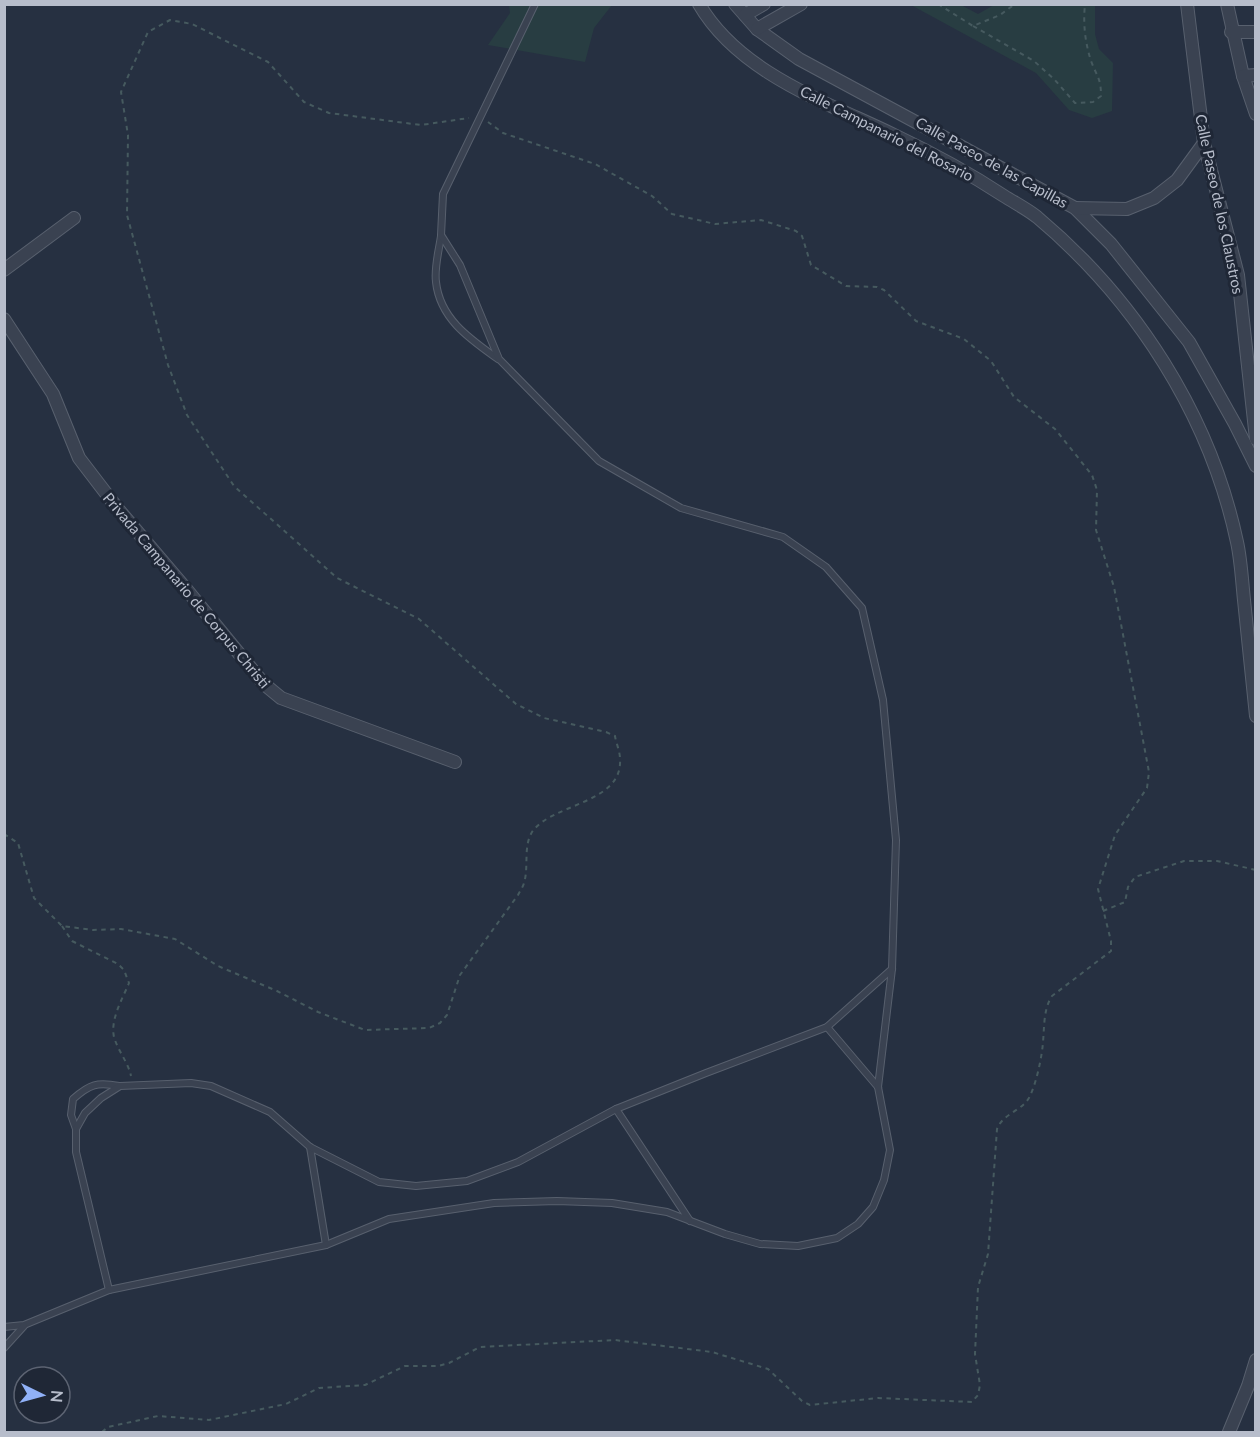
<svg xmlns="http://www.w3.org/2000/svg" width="1260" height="1437" viewBox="0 0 1260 1437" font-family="Lato,sans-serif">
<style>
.green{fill:#283d42}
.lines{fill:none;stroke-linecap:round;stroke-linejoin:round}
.lane-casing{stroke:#58606e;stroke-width:8}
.street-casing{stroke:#58606e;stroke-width:14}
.path{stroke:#465a5f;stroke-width:2;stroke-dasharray:4.5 4.5;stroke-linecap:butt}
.lane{stroke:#3a4251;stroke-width:6}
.street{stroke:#3a4251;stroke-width:12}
.labels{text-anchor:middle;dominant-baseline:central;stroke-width:6;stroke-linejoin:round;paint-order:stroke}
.street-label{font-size:15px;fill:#b7bdcb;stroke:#1f2736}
</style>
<rect width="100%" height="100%" fill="#263041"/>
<!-- green -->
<g class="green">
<path d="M 509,5 L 612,5 L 594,28 L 585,62 L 488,45 L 510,13 Z"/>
<path d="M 911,5 L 961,5 L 978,14 L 994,5 L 1095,5 L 1095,34 L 1099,49 L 1113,63 L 1112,111 L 1092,118 L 1069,110 L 1036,73 Z"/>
</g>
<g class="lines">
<!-- lane casing -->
<g class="lane-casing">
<g id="lane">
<path d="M 441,236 C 439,250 434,268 436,282 C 440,319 470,339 498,359"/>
<path d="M 827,1027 L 878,1087"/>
<path d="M 616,1109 L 690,1221"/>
<path d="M 76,1129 L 71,1115 L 73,1099 C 90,1084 97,1082 119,1086"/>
<path d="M 310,1147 L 326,1245"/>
<path d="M 109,1290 L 76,1152 L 76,1129 L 85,1113 L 101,1098 L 120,1086 L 191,1083 L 211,1086 L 270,1112 L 310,1147 L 379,1182 L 416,1186 L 467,1181 L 518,1162 L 616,1109 L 706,1073 L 827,1027 L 892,969"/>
<path d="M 4,1327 L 24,1325 L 109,1290 L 326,1245 L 389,1219 L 494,1203 L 557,1201 L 612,1203 L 667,1212 L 725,1234 L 760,1244 L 798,1246 L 837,1238 L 858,1224 L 873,1207 L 884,1180 L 890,1150 L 878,1087 L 892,969 L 896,840 L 883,700 L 862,608 L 826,567 L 783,537 L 681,508 L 599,461 L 499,359 L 460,265 L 441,235 L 443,194 L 535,4"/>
<path d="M 4,1348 L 24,1326"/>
</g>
</g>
<!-- street casing -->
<g class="street-casing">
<g id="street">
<path d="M 699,4 C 739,73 826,102 894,135 C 932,153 969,173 1004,196 C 1015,203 1027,209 1037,217 C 1136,300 1210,415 1237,542 C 1241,560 1242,581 1244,600 C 1248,638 1252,677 1256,716"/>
<path d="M 735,4 L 757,29 L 799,59 L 1075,208 L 1111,244 L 1189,342 L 1235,424 L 1256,466"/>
<path d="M 1187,4 L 1204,143 L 1238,275 L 1256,439"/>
<path d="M 1227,4 L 1243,76 L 1256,114"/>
<path d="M 745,15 L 764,4"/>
<path d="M 757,29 L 801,4"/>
<path d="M 1231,32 L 1256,32"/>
<path d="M 1243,76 L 1256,75"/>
<path d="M 1075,208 L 1127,209 L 1154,198 L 1177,180 L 1204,143"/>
<path d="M 4,270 L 74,218"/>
<path d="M 4,319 L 53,394 L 79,458 L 118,509 L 187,590 L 264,684 L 281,698 L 455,762"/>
<path d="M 1229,1432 L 1248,1386 L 1256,1360"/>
</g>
</g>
<!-- path -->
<g class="path">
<path d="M 938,4 L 973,26 L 1000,15 L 1015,4"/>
<path d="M 973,26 L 1034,61 L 1054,79 L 1075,103 L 1093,102 L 1101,96 C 1101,78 1097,77 1091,61 C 1085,42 1083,24 1085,4"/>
<path d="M 4,834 L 18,843 L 34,898 L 62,926 L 93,930 L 121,929 L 175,939 L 218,966 L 277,991 L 318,1012 L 365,1030 L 429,1028 L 440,1023 L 447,1015 L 460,975 L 518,895 C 520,891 523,887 524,883 C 529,867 523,847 532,832 C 552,803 623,804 620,759 C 620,751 616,743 615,736 L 606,732 L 544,718 L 516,704 L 419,619 L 337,578 L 234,486 L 187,415 L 168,365 L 127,215 L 128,135 L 121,92 L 148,32 L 170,20 L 192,24 L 268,62 L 304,102 L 329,113 L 421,125 L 469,118"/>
<path d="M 1103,911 L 1125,902 L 1128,887 L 1135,877 L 1184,861 L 1217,861 L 1256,870"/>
<path d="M 62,926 L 72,941 L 118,964 L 124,970 L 129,983 C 123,998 110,1019 114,1037 C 118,1051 128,1062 131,1076"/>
<path d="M 102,1432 L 108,1427 L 158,1416 L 209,1420 L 286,1404 L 319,1388 L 365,1385 L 405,1366 L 438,1366 L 449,1363 L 480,1347 L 615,1340 L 712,1352 L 768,1369 L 802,1401 L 810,1405 L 878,1398 L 972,1402 L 978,1395 L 980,1385 L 975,1354 L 978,1287 L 988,1254 L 997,1129 C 1003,1113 1023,1111 1030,1096 C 1036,1083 1040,1065 1042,1051 C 1045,1032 1042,1011 1052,996 L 1111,951 L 1111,941 L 1098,889 L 1115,835 L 1147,788 L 1149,772 L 1114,587 L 1096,530 L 1097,490 L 1092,475 L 1055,429 L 1014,397 L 991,361 L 964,339 L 916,321 L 884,290 L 877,287 L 846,286 L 811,265 L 802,236 L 796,231 L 761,220 L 715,224 L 672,214 L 652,196 L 595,164 L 503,133 L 488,122"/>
</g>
<!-- lane -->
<use href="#lane" class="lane"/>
<!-- street -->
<use href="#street" class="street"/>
</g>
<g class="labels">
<!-- street labels -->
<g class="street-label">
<text transform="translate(887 133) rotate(27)">Calle Campanario del Rosario</text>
<text transform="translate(992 162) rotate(29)">Calle Paseo de las Capillas</text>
<text transform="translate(1220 204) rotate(78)">Calle Paseo de los Claustros</text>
<text transform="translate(187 590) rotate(50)">Privada Campanario de Corpus Christi</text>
</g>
</g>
<!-- border -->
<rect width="1260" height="1437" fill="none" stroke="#b7bdcb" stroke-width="12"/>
<!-- north arrow -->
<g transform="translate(42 1395) rotate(95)"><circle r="28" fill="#1f2736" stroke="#5c6372" stroke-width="1.5"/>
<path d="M0-4.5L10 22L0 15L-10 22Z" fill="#90b1f8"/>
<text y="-9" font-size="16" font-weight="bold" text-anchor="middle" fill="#b7bdcb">N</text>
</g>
</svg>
